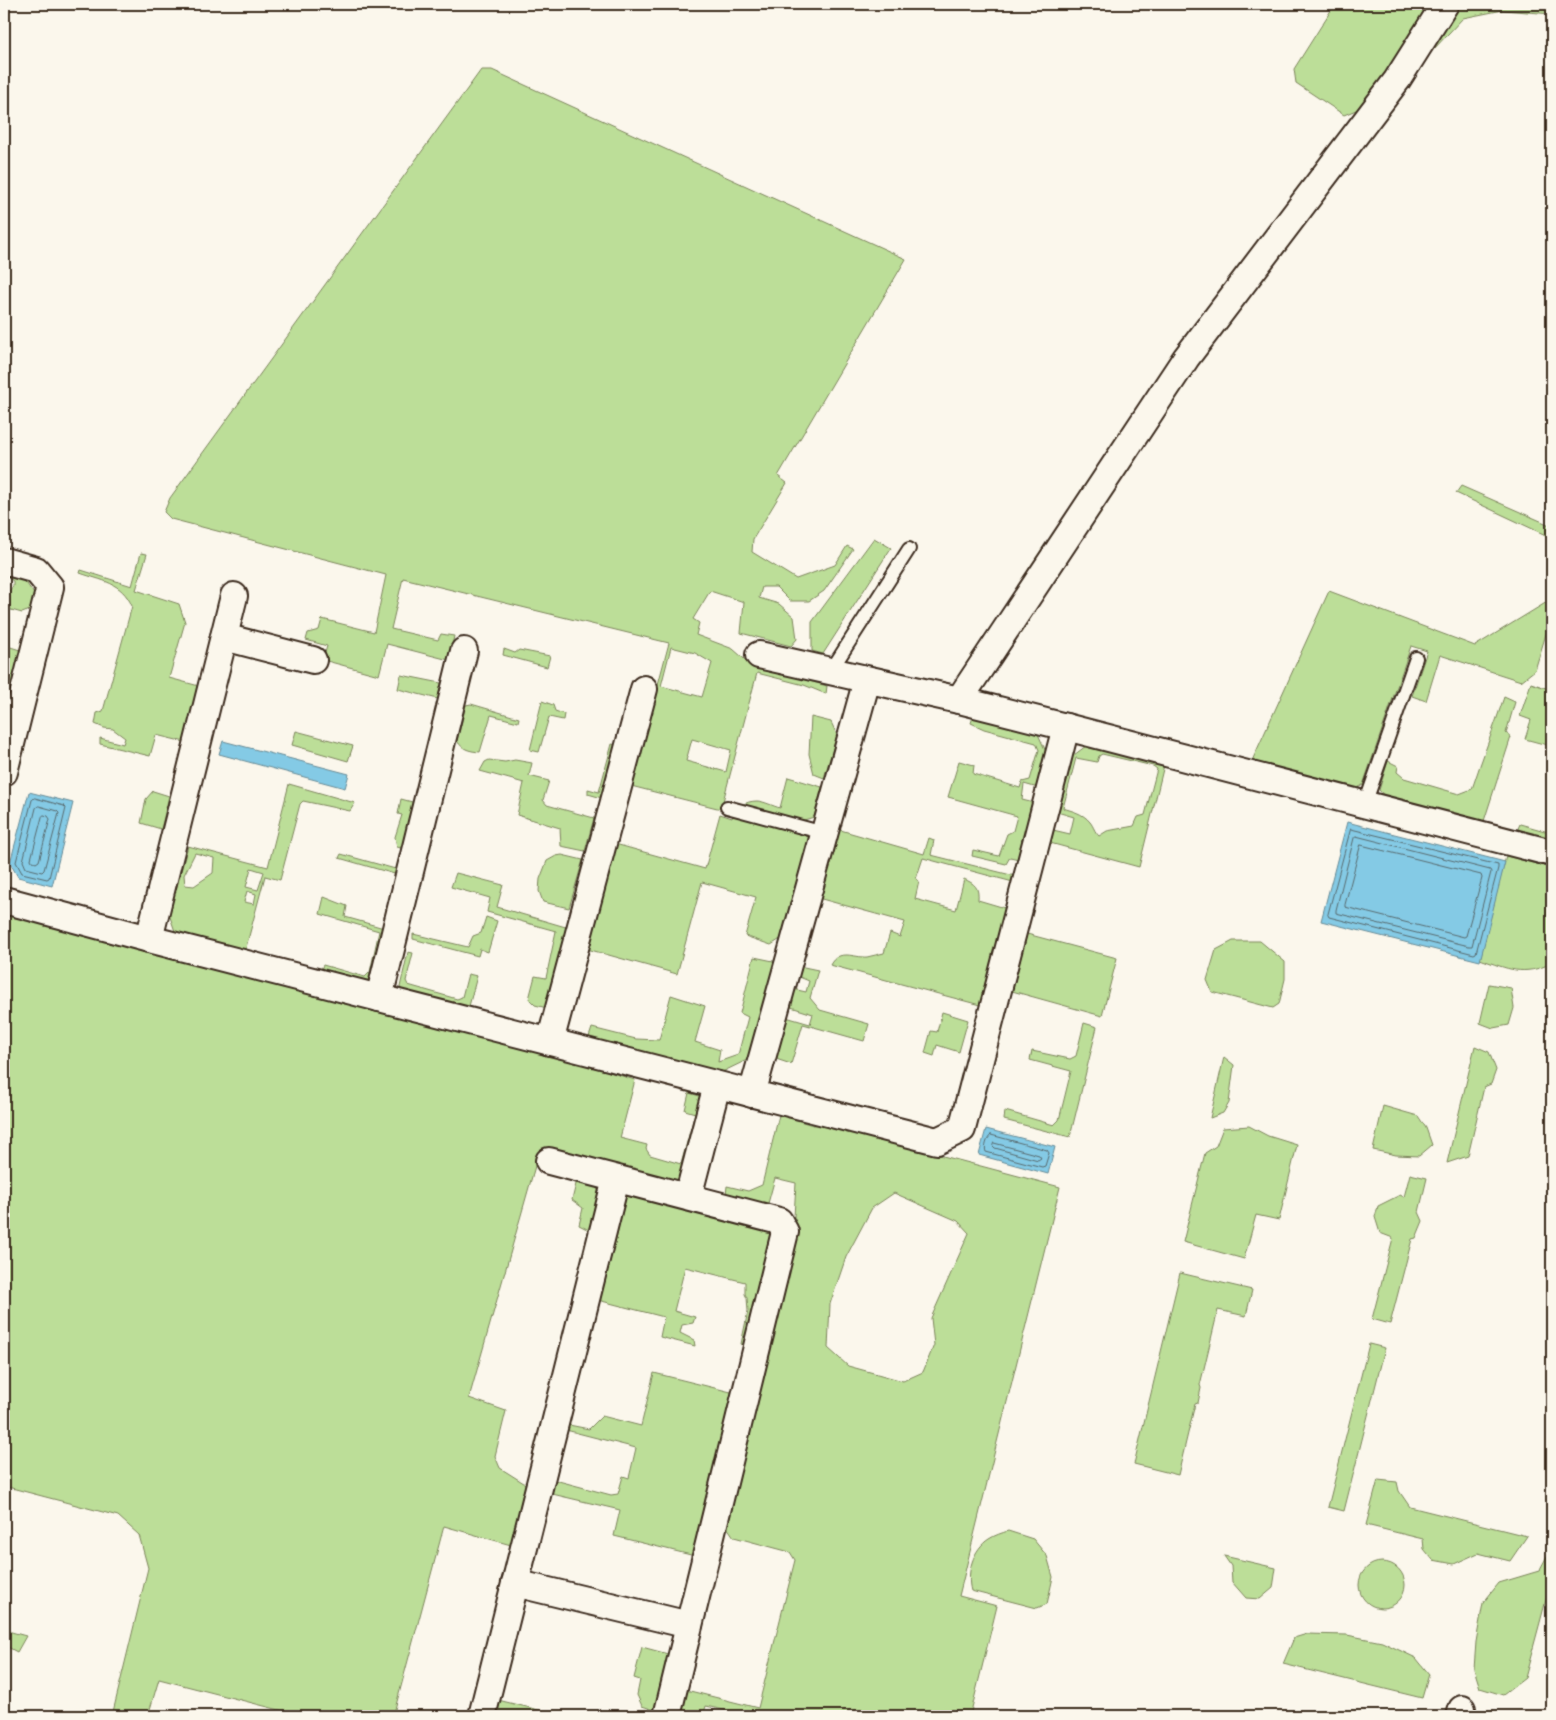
<svg xmlns="http://www.w3.org/2000/svg" width="1556" height="1720" viewBox="0 0 1556 1720" font-family="Mynerve,sans-serif">
<style>
.green{fill:#bcde98;stroke:#7c845b;fill-rule:evenodd}
.water{fill:#84cae5;stroke:#678a95}
.lines{fill:none;stroke-linecap:round;stroke-linejoin:round}
.shore{stroke:#586a6e;stroke-width:1}
.service-casing{stroke:#3b2a1e;stroke-width:16}
.minor-casing{stroke:#3b2a1e;stroke-width:30}
.service{stroke:#fbf7ec;stroke-width:12}
.minor{stroke:#fbf7ec;stroke-width:26}
</style>
<rect width="100%" height="100%" fill="#fbf7ec"/>
<filter id="ink" filterUnits="userSpaceOnUse"><feTurbulence type="fractalNoise" baseFrequency=".02" numOctaves="2"/><feDisplacementMap in="SourceGraphic" scale="10" xChannelSelector="R" yChannelSelector="G"/><feConvolveMatrix kernelMatrix="1 2 1 2 8 2 1 2 1" color-interpolation-filters="sRGB"/></filter>
<g filter="url(#ink)">
<!-- green -->
<g class="green">
<path d="M 1335,4 L 1552,4 L 1552,14 L 1503,10 L 1463,18 L 1403,82 L 1368,105 L 1344,115 L 1296,83 L 1294,69 Z"/>
<path d="M 481,70 L 492,70 L 906,259 L 778,476 L 787,483 L 753,539 L 752,552 L 796,579 L 835,565 L 847,546 L 853,549 L 824,591 L 809,601 L 790,601 L 776,587 L 762,587 L 759,598 L 779,604 L 794,617 L 797,639 L 791,646 L 741,633 L 744,602 L 710,591 L 693,619 L 699,623 L 696,635 L 733,649 L 750,664 L 827,686 L 826,694 L 804,685 L 757,673 L 721,809 L 631,786 L 669,643 L 403,578 L 391,629 L 438,640 L 441,634 L 454,636 L 449,660 L 387,644 L 379,675 L 323,660 L 327,646 L 306,640 L 308,633 L 319,630 L 322,619 L 374,632 L 386,575 L 171,519 L 164,512 L 170,498 ZM 671,647 L 695,653 L 712,663 L 702,697 L 661,686 ZM 692,739 L 731,750 L 726,772 L 686,761 Z"/>
<path d="M 1461,486 L 1552,526 L 1552,538 L 1456,493 Z"/>
<path d="M 874,538 L 891,548 L 823,654 L 812,651 L 812,622 Z"/>
<path d="M 141,553 L 147,554 L 136,590 L 179,604 L 185,622 L 169,678 L 199,686 L 185,742 L 156,735 L 150,756 L 100,744 L 100,738 L 123,744 L 125,738 L 113,729 L 104,728 L 95,724 L 97,713 L 103,711 L 132,606 C 122,582 102,581 80,573 L 81,570 L 132,586 Z"/>
<path d="M 4,570 L 20,574 L 34,594 L 30,610 L 22,613 L 4,608 L 6,595 L 13,586 L 13,581 L 4,575 Z"/>
<path d="M 1329,591 L 1475,646 L 1552,599 L 1552,622 L 1550,621 L 1535,670 L 1521,681 L 1440,655 L 1426,701 L 1412,696 L 1427,651 L 1411,646 L 1363,785 L 1354,790 L 1251,763 Z"/>
<path d="M 4,645 L 20,650 L 8,701 L 4,704 L 4,677 L 10,652 L 4,650 Z"/>
<path d="M 504,649 L 515,653 L 519,650 L 550,656 L 547,667 L 503,655 Z"/>
<path d="M 401,675 L 441,683 L 438,699 L 398,689 Z"/>
<path d="M 1531,683 L 1552,690 L 1551,746 L 1525,739 L 1531,720 L 1520,716 Z"/>
<path d="M 1504,697 L 1515,702 L 1506,733 L 1511,737 L 1483,824 L 1386,798 L 1379,790 L 1388,761 L 1398,766 L 1397,772 L 1404,778 L 1459,794 L 1472,789 C 1482,758 1494,728 1504,697 Z"/>
<path d="M 542,701 L 553,705 L 555,711 L 564,714 L 563,720 L 549,717 L 539,752 L 530,750 Z"/>
<path d="M 471,704 L 519,718 L 518,722 L 491,715 L 480,752 C 470,751 463,750 457,741 L 466,705 Z"/>
<path d="M 811,717 L 831,722 L 837,735 L 824,778 L 814,774 L 809,754 Z"/>
<path d="M 973,717 L 1038,734 L 1047,754 L 1038,788 L 1024,784 L 1022,800 L 1034,803 L 1019,859 L 1010,857 L 1006,864 L 972,856 L 973,850 L 999,856 L 1007,834 L 1013,831 L 1017,816 L 948,797 L 959,761 L 974,765 L 973,774 L 1020,788 L 1022,782 L 1030,780 L 1039,750 L 1036,743 L 984,729 L 971,723 Z"/>
<path d="M 296,731 L 353,746 L 348,761 L 292,745 Z"/>
<path d="M 612,744 L 617,745 L 602,798 L 588,794 L 588,789 L 599,792 Z"/>
<path d="M 1086,746 L 1164,765 L 1139,867 L 1050,843 L 1053,830 L 1070,834 L 1074,817 L 1057,812 L 1070,758 ZM 1102,754 L 1153,766 L 1157,769 L 1145,815 L 1138,817 L 1134,826 L 1107,831 L 1099,836 C 1094,831 1094,827 1090,822 C 1083,813 1072,811 1063,808 L 1076,758 L 1097,762 L 1099,756 Z"/>
<path d="M 489,760 L 505,762 L 515,760 L 532,763 L 529,776 L 549,781 L 543,800 L 547,805 L 594,818 L 585,851 L 561,846 L 560,828 L 517,815 L 524,783 L 480,771 L 485,762 Z"/>
<path d="M 788,777 L 822,787 L 814,817 L 804,820 L 797,819 C 817,834 807,854 804,875 L 798,880 L 782,938 L 771,945 L 745,936 L 756,897 L 702,882 L 677,974 L 587,949 L 615,844 L 705,869 L 720,814 L 732,818 C 734,807 746,801 757,801 C 763,801 773,806 780,808 Z"/>
<path d="M 289,784 L 355,803 L 350,811 L 303,801 L 300,804 L 280,880 L 265,876 L 244,955 L 177,937 L 169,914 L 188,846 L 268,867 ZM 195,853 L 214,858 L 213,873 L 194,886 L 185,885 L 184,875 ZM 251,868 L 264,872 L 258,890 L 246,887 ZM 247,891 L 256,894 L 254,904 L 244,902 Z"/>
<path d="M 153,791 L 169,796 L 161,829 L 141,823 L 146,799 Z"/>
<path d="M 401,799 L 416,803 L 404,849 L 397,847 L 395,837 L 402,815 L 398,814 Z"/>
<path d="M 1520,824 L 1552,833 L 1552,843 L 1516,833 Z"/>
<path d="M 837,829 L 924,854 L 929,838 L 934,840 L 931,855 L 1015,876 L 1013,882 L 923,858 L 916,879 L 919,881 L 915,899 L 956,910 L 964,879 C 975,884 979,887 978,900 L 1005,908 L 980,1005 L 830,965 C 839,948 854,958 867,957 C 873,956 878,954 884,953 L 890,933 L 900,937 L 905,922 L 818,898 Z"/>
<path d="M 341,854 L 399,870 L 398,875 L 339,858 Z"/>
<path d="M 562,855 L 583,860 L 569,908 L 543,902 L 539,891 L 540,879 L 547,861 L 556,856 Z"/>
<path d="M 1506,856 L 1552,868 L 1552,963 C 1523,977 1508,969 1480,959 Z"/>
<path d="M 456,873 L 503,885 L 497,907 L 569,928 L 547,1008 L 535,1005 L 529,999 L 535,976 L 546,978 L 556,931 L 487,912 L 490,898 L 451,887 Z"/>
<path d="M 324,897 L 347,906 L 345,917 L 384,928 L 373,980 L 363,987 L 318,975 L 323,965 L 365,977 L 370,972 L 379,931 L 320,914 Z"/>
<path d="M 4,907 L 590,1055 L 609,1072 L 635,1080 L 620,1138 L 647,1145 L 646,1149 L 650,1155 L 681,1164 L 695,1113 L 685,1110 L 689,1093 L 700,1096 L 702,1104 L 683,1176 L 672,1183 L 545,1149 L 539,1152 L 469,1398 L 506,1411 L 495,1456 L 500,1468 L 527,1485 L 511,1545 L 444,1526 L 395,1709 L 395,1716 L 303,1716 L 159,1679 L 148,1716 L 112,1716 L 148,1568 L 139,1535 L 118,1516 L 4,1486 Z"/>
<path d="M 486,917 L 497,921 L 488,952 L 480,949 L 478,956 L 413,939 L 413,934 L 468,947 L 473,936 L 481,933 Z"/>
<path d="M 1027,934 L 1117,958 L 1102,1016 L 1012,991 Z"/>
<path d="M 1233,941 L 1260,941 L 1285,962 L 1285,979 L 1279,1004 L 1273,1008 L 1212,992 L 1207,980 L 1216,950 Z"/>
<path d="M 408,952 L 413,953 L 406,981 L 408,985 L 457,999 L 462,997 L 468,974 L 477,976 L 468,1010 L 404,995 L 400,987 Z"/>
<path d="M 754,957 L 778,962 L 751,1058 L 720,1073 L 588,1040 L 592,1028 L 636,1039 L 659,1040 L 671,995 L 705,1006 L 695,1042 L 720,1050 L 718,1062 L 738,1055 L 748,1017 L 740,1013 Z"/>
<path d="M 799,966 L 818,970 L 810,998 L 820,1010 L 869,1024 L 864,1041 L 803,1024 L 791,1064 L 776,1059 L 786,1017 L 810,1024 L 813,1014 L 788,1006 L 793,989 L 806,992 L 809,981 L 797,976 Z"/>
<path d="M 1489,984 L 1511,988 L 1514,1008 L 1509,1025 L 1493,1028 L 1480,1023 Z"/>
<path d="M 942,1012 L 968,1020 L 959,1052 L 937,1045 L 934,1056 L 925,1053 L 931,1031 L 937,1032 Z"/>
<path d="M 1084,1023 L 1097,1027 L 1070,1137 L 1004,1120 L 1005,1111 L 1054,1125 L 1059,1120 L 1071,1071 L 1030,1060 L 1032,1051 L 1070,1059 L 1076,1056 Z"/>
<path d="M 1475,1046 L 1489,1052 L 1496,1070 L 1491,1084 L 1484,1087 L 1468,1156 L 1447,1163 Z"/>
<path d="M 1224,1057 L 1234,1065 L 1229,1103 L 1223,1113 L 1210,1118 Z"/>
<path d="M 1383,1106 L 1418,1116 L 1426,1128 L 1432,1145 L 1419,1156 L 1396,1155 L 1373,1150 Z"/>
<path d="M 779,1115 L 813,1125 L 822,1124 L 1060,1187 L 959,1596 L 997,1606 L 970,1716 L 727,1716 L 728,1711 L 706,1706 L 703,1716 L 679,1716 L 686,1690 L 758,1708 L 795,1560 L 790,1552 L 734,1537 L 720,1517 L 794,1217 L 796,1183 L 775,1178 L 767,1207 L 726,1195 L 727,1186 L 748,1191 L 762,1185 ZM 894,1193 L 958,1221 L 969,1233 L 931,1318 L 934,1345 L 923,1372 L 903,1381 L 848,1366 L 828,1348 L 830,1304 L 846,1257 L 872,1208 Z"/>
<path d="M 1249,1126 L 1268,1136 L 1297,1145 L 1279,1220 L 1256,1215 L 1244,1259 L 1183,1242 L 1205,1153 L 1216,1146 L 1223,1128 Z"/>
<path d="M 1410,1174 L 1427,1178 L 1419,1212 L 1423,1221 L 1416,1238 L 1412,1239 L 1390,1324 L 1372,1319 L 1393,1238 L 1380,1233 L 1375,1217 L 1378,1206 L 1400,1195 L 1404,1197 Z"/>
<path d="M 577,1180 L 594,1185 L 603,1196 L 593,1232 L 579,1225 L 583,1208 L 572,1200 Z"/>
<path d="M 629,1188 L 771,1225 L 774,1234 L 746,1347 L 741,1344 L 748,1311 L 747,1298 L 745,1294 L 745,1282 L 685,1267 L 674,1311 L 695,1317 L 693,1323 L 682,1325 L 680,1333 L 694,1340 L 695,1346 L 660,1337 L 664,1317 L 590,1298 L 617,1195 Z"/>
<path d="M 1180,1273 L 1252,1290 L 1246,1316 L 1218,1310 L 1200,1385 L 1201,1388 L 1198,1403 L 1195,1404 L 1178,1475 L 1134,1464 Z"/>
<path d="M 1369,1344 L 1385,1348 L 1344,1511 L 1328,1507 Z"/>
<path d="M 654,1373 L 735,1393 L 695,1556 L 614,1536 L 620,1510 L 548,1493 L 551,1479 L 611,1495 L 618,1494 L 623,1476 L 629,1478 L 636,1448 L 562,1429 L 564,1424 L 589,1429 L 602,1416 L 641,1426 Z"/>
<path d="M 1378,1480 L 1397,1482 L 1399,1491 L 1410,1507 L 1527,1536 L 1510,1561 L 1478,1553 L 1454,1564 L 1433,1560 L 1424,1549 L 1423,1539 L 1366,1525 Z"/>
<path d="M 1008,1531 L 1033,1539 L 1047,1556 L 1053,1577 L 1047,1604 L 1037,1608 L 971,1591 C 966,1573 973,1549 989,1539 C 995,1535 1002,1533 1008,1531 Z"/>
<path d="M 1552,1547 L 1552,1583 L 1550,1585 L 1525,1678 L 1503,1695 L 1480,1688 L 1474,1669 L 1476,1642 L 1483,1603 L 1499,1583 L 1539,1571 Z"/>
<path d="M 1224,1556 L 1276,1568 L 1273,1588 L 1260,1599 L 1246,1598 L 1232,1582 L 1231,1566 Z"/>
<circle cx="1382" cy="1585" r="23"/>
<path d="M 4,1630 L 26,1636 L 17,1652 L 4,1645 Z"/>
<path d="M 1307,1634 L 1347,1635 L 1382,1642 L 1416,1658 L 1429,1674 L 1422,1698 L 1283,1664 L 1294,1638 Z"/>
<path d="M 642,1647 L 668,1654 L 654,1710 L 642,1706 L 637,1695 L 640,1680 L 634,1678 Z"/>
<path d="M 498,1700 L 563,1716 L 494,1716 Z"/>
</g>
<!-- water -->
<g class="water">
<path d="M 223,741 L 349,774 L 345,788 L 219,754 Z"/>
<path d="M 29,792 L 73,803 L 52,886 L 18,877 L 10,863 Z"/>
<path d="M 1347,822 L 1505,862 L 1480,961 L 1321,921 Z"/>
<path d="M 986,1129 L 1055,1147 L 1048,1174 L 979,1155 Z"/>
</g>
<g class="lines">
<!-- shore -->
<g class="shore">
<path d="M 35,798 L 64,806 L 66,808 L 49,878 L 47,879 L 22,873 L 16,862 L 32,800 Z"/>
<path d="M 39,806 L 57,811 L 59,813 L 44,870 L 42,872 L 26,868 L 23,861 L 36,808 Z"/>
<path d="M 44,815 L 48,816 L 50,819 L 39,861 L 36,863 L 32,861 L 31,859 L 42,817 Z"/>
<path d="M 1351,829 L 1498,865 L 1498,868 L 1476,953 L 1474,954 L 1329,917 L 1328,915 Z"/>
<path d="M 1356,836 L 1490,870 L 1491,872 L 1472,946 L 1469,946 L 1336,913 L 1336,910 L 1354,838 Z"/>
<path d="M 1361,845 L 1481,875 L 1482,878 L 1466,936 L 1464,937 L 1345,907 L 1345,905 Z"/>
<path d="M 991,1135 L 1047,1150 L 1049,1153 L 1045,1166 L 1042,1167 L 986,1152 C 984,1148 987,1138 991,1135 Z"/>
<path d="M 994,1143 L 1039,1155 L 1041,1158 L 1038,1160 L 995,1148 L 993,1146 Z"/>
</g>
<!-- service casing -->
<g class="service-casing">
<g id="service">
<path d="M 830,672 L 909,549"/>
<path d="M 1365,804 L 1416,658"/>
<path d="M 727,807 L 824,833"/>
</g>
</g>
<!-- minor casing -->
<g class="minor-casing">
<g id="minor">
<path d="M 4,561 L 36,570 L 50,587 L 4,772"/>
<path d="M 224,637 L 313,660"/>
<path d="M 759,655 L 959,700 L 1066,727 L 1552,853"/>
<path d="M 959,700 L 1186,358 L 1397,80 L 1445,4"/>
<path d="M 4,900 L 149,939 L 937,1141 L 962,1129 L 1066,727"/>
<path d="M 149,939 L 234,596"/>
<path d="M 379,998 L 464,651"/>
<path d="M 550,1042 L 644,689"/>
<path d="M 752,1094 L 867,680"/>
<path d="M 549,1161 L 779,1221 L 785,1232 L 667,1716"/>
<path d="M 688,1197 L 717,1085"/>
<path d="M 515,1583 L 689,1625"/>
<path d="M 482,1716 L 616,1179"/>
<path d="M 1460,1716 L 1462,1709"/>
</g>
</g>
<!-- service -->
<use href="#service" class="service"/>
<!-- minor -->
<use href="#minor" class="minor"/>
</g>
</g>
<!-- margin -->
<rect width="1556" height="1720" fill="none" stroke="#fbf7ec" stroke-width="20"/>
<rect x="10" y="10" width="1536" height="1700" fill="none" stroke="#3b2a1e" stroke-width="2" filter="url(#ink)"/>
</svg>
